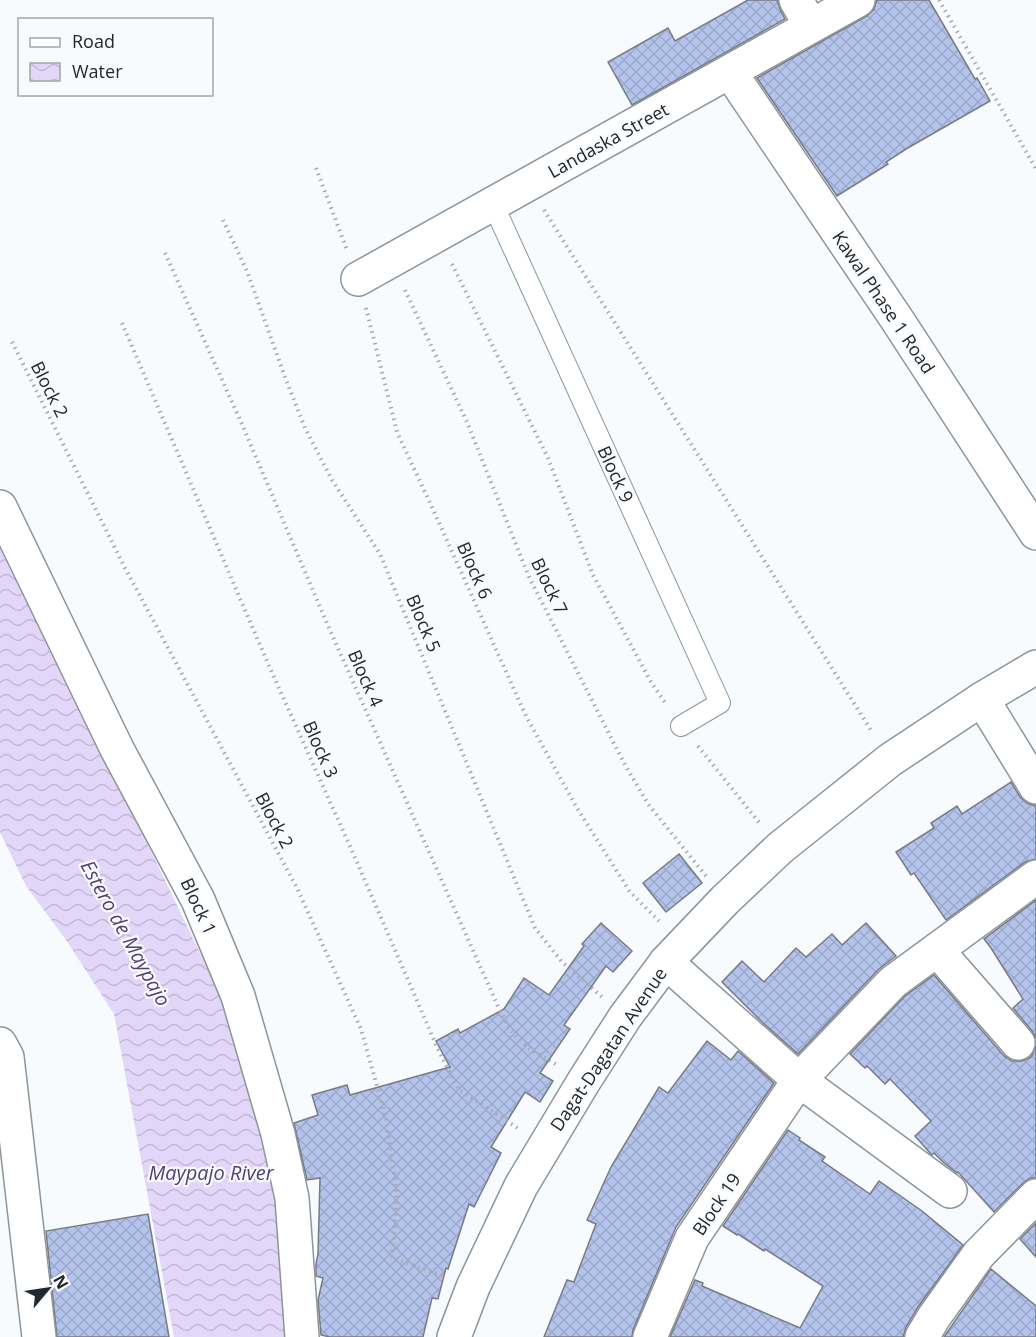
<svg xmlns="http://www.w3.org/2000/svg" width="1036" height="1337" viewBox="0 0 1036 1337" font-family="'Open Sans',sans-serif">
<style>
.water{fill:url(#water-waves)}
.building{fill:url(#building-cross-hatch);stroke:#787b84;stroke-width:1.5}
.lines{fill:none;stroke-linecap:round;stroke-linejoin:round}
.service-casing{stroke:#8c959a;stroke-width:22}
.minor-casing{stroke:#8c959a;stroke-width:36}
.tertiary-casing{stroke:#8c959a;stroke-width:36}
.path{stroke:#a5a9ac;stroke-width:4;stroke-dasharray:1.5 4.5;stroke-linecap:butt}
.service{stroke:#fff;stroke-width:20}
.minor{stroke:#fff;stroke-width:33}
.tertiary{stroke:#fff;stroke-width:33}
.labels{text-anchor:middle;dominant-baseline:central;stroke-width:4.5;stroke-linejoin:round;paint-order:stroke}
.street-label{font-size:18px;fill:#24282a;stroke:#f7fbfe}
.water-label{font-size:20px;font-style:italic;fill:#543e74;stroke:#f7fbfe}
</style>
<defs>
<pattern id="water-waves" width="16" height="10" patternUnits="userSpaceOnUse" patternTransform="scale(1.5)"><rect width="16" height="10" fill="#e3d7f9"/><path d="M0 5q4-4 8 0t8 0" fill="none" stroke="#c3b9d6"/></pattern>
<pattern id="building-cross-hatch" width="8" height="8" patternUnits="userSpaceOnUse" patternTransform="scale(1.5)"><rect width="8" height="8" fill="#b3c3eb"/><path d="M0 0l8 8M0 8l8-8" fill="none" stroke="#9aa8ca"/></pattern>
</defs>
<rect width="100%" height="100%" fill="#f7fbfe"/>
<!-- water -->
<path class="water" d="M 0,537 L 237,1030 L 275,1157 L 298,1337 L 174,1337 L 114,1014 L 66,940 L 26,886 L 0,832 Z"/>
<!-- building -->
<g class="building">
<path d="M 748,0 L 777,0 L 780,9 L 785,19 L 632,105 L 608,62 L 668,28 L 675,41 Z"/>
<path d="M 877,0 L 929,0 L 975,79 L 977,78 L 990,101 L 906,149 L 886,162 L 888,164 L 837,196 L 757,78 L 867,16 L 874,9 Z"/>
<path d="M 1011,782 L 1020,797 L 1027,803 L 1036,806 L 1036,859 L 1025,862 L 946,920 L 914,873 L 911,875 L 896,852 L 934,828 L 931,823 L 957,806 L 962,814 Z"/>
<path d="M 679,854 L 702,883 L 666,912 L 643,883 Z"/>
<path d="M 1036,900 L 1036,1038 L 1032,1031 L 1013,1008 L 1023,999 L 991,948 L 984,939 Z"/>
<path d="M 601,923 L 632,951 L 613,972 L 606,966 L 564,1025 L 570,1029 L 540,1073 L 553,1081 L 540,1102 L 525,1092 L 491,1147 L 501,1153 L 474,1207 L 469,1204 L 448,1269 L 446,1268 L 438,1299 L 432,1298 L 423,1337 L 330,1337 L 321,1335 L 318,1300 L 323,1278 L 316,1276 L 316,1264 L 318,1254 L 320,1178 L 307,1180 L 294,1123 L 318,1115 L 312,1095 L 347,1085 L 350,1095 L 450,1067 L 436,1041 L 458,1029 L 460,1033 L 504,1009 L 524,978 L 549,995 L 584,946 L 582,944 Z"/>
<path d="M 866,923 L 896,956 L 879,969 L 798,1054 L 761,1021 L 722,982 L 742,961 L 764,982 L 796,948 L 806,957 L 832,934 L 842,945 Z"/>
<path d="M 934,975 L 1004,1056 L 1012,1061 L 1022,1061 L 1031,1057 L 1036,1046 L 1036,1178 L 1030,1178 L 1023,1183 L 994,1212 L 958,1172 L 957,1173 L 943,1162 L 934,1153 L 932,1155 L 930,1153 L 915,1136 L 931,1121 L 890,1079 L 885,1084 L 867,1066 L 865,1068 L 850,1054 L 905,996 Z"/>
<path d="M 707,1041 L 731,1060 L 738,1051 L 774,1083 L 676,1227 L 633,1330 L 632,1337 L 544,1337 L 567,1280 L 574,1282 L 596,1224 L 587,1220 L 611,1167 L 659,1087 L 668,1093 Z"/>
<path d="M 788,1130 L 800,1138 L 799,1140 L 825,1157 L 822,1161 L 870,1194 L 879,1181 L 922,1211 L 963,1245 L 918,1307 L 906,1327 L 903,1337 L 670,1337 L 695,1280 L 703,1283 L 702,1286 L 800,1328 L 823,1286 L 765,1249 L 764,1251 L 738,1234 L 737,1235 L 723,1226 Z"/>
<path d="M 148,1214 L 169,1337 L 57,1337 L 46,1231 Z"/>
<path d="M 1036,1223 L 1036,1257 L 1020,1239 Z"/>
<path d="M 991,1269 L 1036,1306 L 1036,1337 L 944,1337 Z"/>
</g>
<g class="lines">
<!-- service casing -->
<g class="service-casing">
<path id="service" d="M 493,204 L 720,703 L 681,726"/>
</g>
<!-- minor casing -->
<g class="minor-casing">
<g id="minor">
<path d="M 796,0 L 811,26"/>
<path d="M 730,72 L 898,321 L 1036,533"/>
<path d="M 358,279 L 858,0"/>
<path d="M 0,507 L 117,749 L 198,900 L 238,996 L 278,1134 L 292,1198 L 302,1337"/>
<path d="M 982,699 L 1036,787"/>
<path d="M 937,950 L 1018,1043"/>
<path d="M 666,962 L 799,1080 L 950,1191"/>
<path d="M 0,1044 L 7,1057 L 39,1337"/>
<path d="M 650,1337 L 692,1238 L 799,1080 L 893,982 L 1036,877"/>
<path d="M 922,1337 L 934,1317 L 979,1254 L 1036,1196"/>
</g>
</g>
<!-- tertiary casing -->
<g class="tertiary-casing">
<path id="tertiary" d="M 454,1337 L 473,1287 L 521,1186 L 584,1081 L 625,1017 L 666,962 L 725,900 L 780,848 L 890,760 L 982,699 L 1036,667"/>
</g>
<!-- path -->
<g class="path">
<path d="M 939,0 L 1036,169"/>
<path d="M 316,168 L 347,250"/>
<path d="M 544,210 L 872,732"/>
<path d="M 223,220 L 247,271 L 285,377 L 305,428 L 332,480 L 380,554 L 535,928 L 562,962 L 602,997"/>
<path d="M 165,253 L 241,422 L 329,628 L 501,1013 L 511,1031 L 528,1048 L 557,1065"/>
<path d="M 452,264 L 548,458 L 593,575 L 651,682 L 666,704"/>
<path d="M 405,290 L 467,422 L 529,577 L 624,763 L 648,804 L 706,876"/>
<path d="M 366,308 L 397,432 L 431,505 L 526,716 L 577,808 L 630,892 L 659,921"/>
<path d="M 122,323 L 269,666 L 353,853 L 437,1047 L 458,1089 L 519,1129"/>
<path d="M 12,342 L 124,566 L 297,888 L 361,1029 L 386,1118 L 397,1194 L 392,1258 L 443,1276"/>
<path d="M 698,746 L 761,825"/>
</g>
<!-- service -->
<use href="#service" class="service"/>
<!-- minor -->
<use href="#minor" class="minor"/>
<!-- tertiary -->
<use href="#tertiary" class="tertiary"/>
</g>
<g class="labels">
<!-- street labels -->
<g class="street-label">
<text transform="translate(608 140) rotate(-29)">Landaska Street</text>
<text transform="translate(884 302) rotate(56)">Kawal Phase 1 Road</text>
<text transform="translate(50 389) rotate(63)">Block 2</text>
<text transform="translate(616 474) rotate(65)">Block 9</text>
<text transform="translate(475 570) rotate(66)">Block 6</text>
<text transform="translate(550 586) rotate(64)">Block 7</text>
<text transform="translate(424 623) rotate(67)">Block 5</text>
<text transform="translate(366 678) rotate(66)">Block 4</text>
<text transform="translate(321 749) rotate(66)">Block 3</text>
<text transform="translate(275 820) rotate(62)">Block 2</text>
<text transform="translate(199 906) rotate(65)">Block 1</text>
<text transform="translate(608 1049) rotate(-56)">Dagat-Dagatan Avenue</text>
<text transform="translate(716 1204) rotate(-56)">Block 19</text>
</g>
<!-- water labels -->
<g class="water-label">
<text transform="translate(126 933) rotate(61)">Estero de Maypajo</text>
<text x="211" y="1172">Maypajo River</text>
</g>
</g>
<!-- legend -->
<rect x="18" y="18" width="195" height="78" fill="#f7fbfe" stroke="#a3a7a9" stroke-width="1.5"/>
<rect x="30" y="38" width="30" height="9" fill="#ffffff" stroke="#a3a7a9" stroke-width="1.5"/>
<text x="72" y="48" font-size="18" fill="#24282a">Road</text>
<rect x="30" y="63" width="30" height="18" fill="url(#water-waves)" stroke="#a3a7a9" stroke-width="1.5"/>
<text x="72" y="78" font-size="18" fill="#24282a">Water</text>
<!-- north arrow -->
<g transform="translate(48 1289) rotate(61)" stroke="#f7fbfe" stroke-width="4.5" paint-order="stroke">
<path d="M0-4.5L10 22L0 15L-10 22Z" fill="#24282a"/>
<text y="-9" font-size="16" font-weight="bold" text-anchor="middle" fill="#24282a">N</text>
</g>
</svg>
